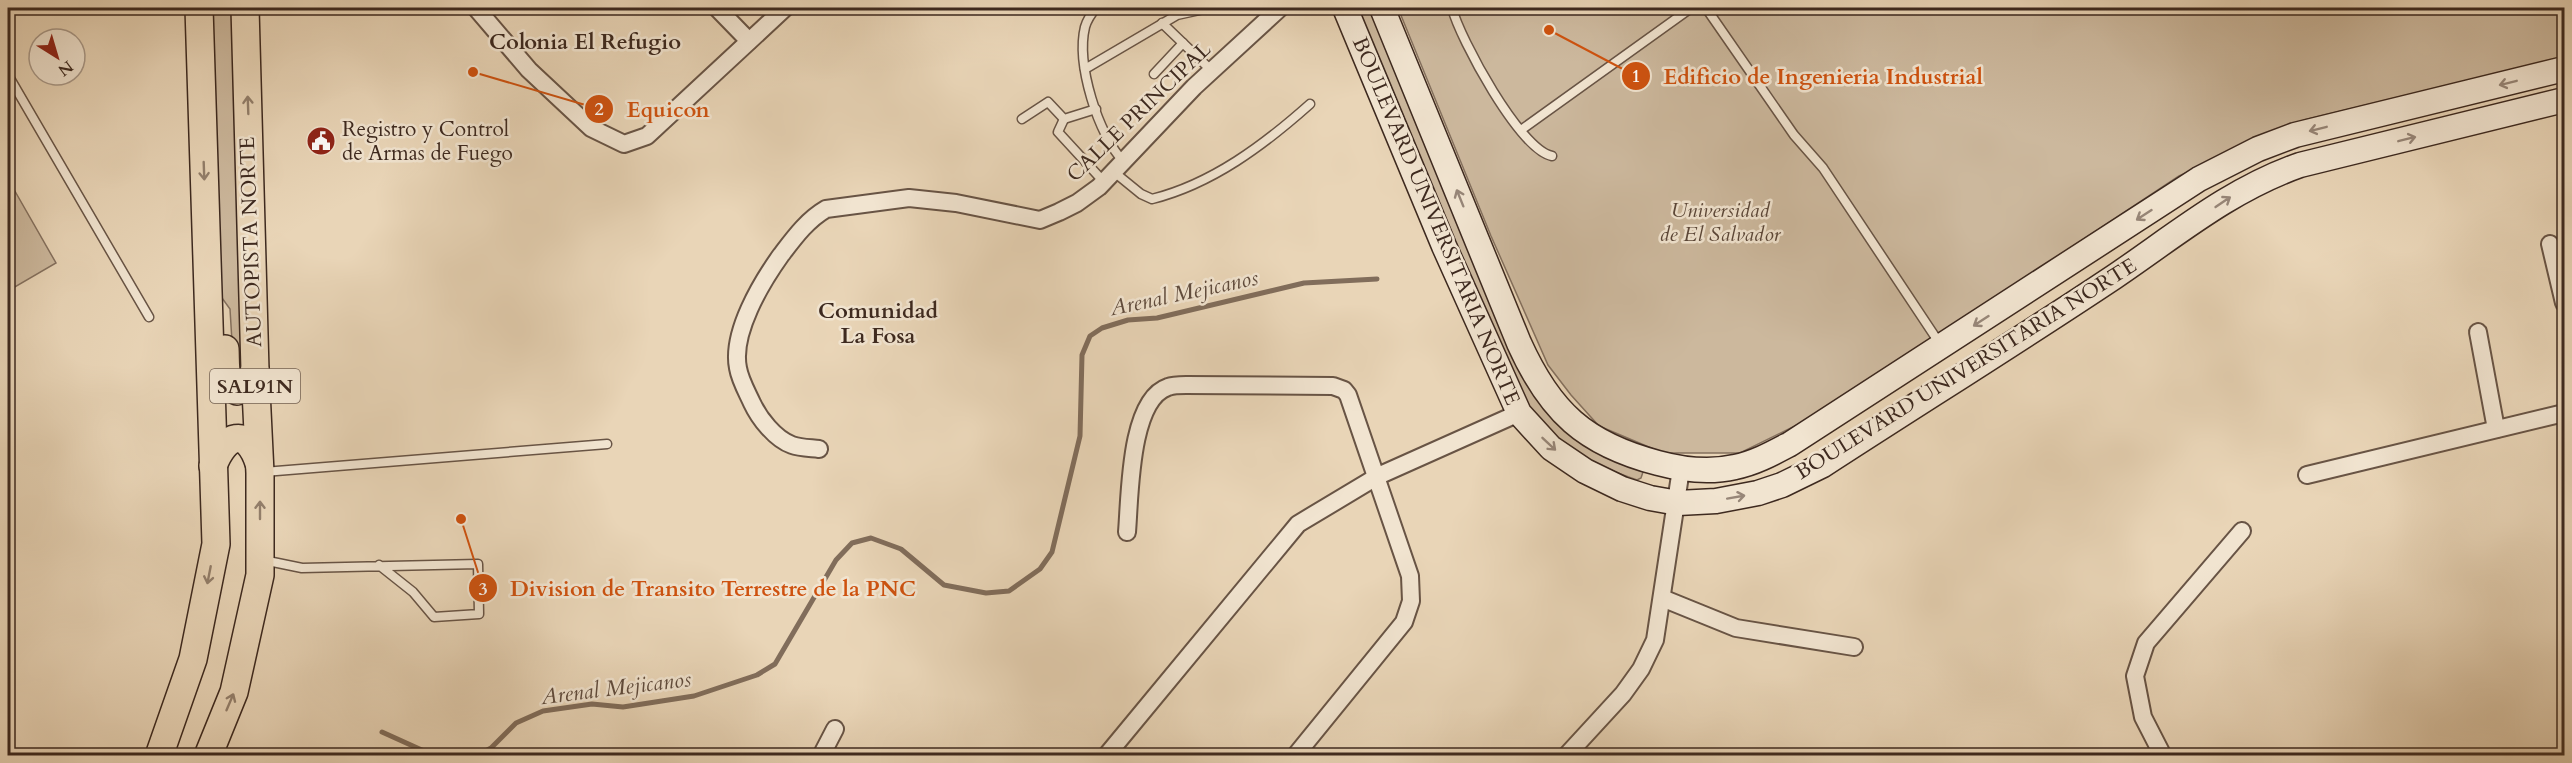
<svg xmlns="http://www.w3.org/2000/svg" width="2572" height="763" viewBox="0 0 2572 763" font-family="Cardo,serif">
<style>
.green{fill:#ccb89d;stroke:#84705e;stroke-width:1.5}
.lines{fill:none;stroke-linecap:round;stroke-linejoin:round}
.stream{stroke:#816d5b;stroke-width:5}
.lane-casing{stroke:#685445;stroke-width:11}
.street-casing{stroke:#685445;stroke-width:20}
.secondary-casing{stroke:#3d291f;stroke-width:27}
.primary-casing{stroke:#3d291f;stroke-width:30}
.lane{stroke:#f1e4d0;stroke-width:8}
.street{stroke:#f1e4d0;stroke-width:16}
.secondary{stroke:#f1e4d0;stroke-width:24}
.primary{stroke:#e9d5b7;stroke-width:27}
.oneway{stroke:#978678}
.oneway2{stroke:#937f6b}
.labels{text-anchor:middle;dominant-baseline:central;stroke-width:5;stroke-linejoin:round;paint-order:stroke}
.shield{fill:#f1e4d0;stroke:#736154;stroke-width:1.5}
.shield-label{font-size:20px;font-weight:bold;fill:#3d291f}
.street-label{font-size:21px;fill:#3d291f;stroke:#f1e4d0}
.poi-label{font-size:21px;fill:#3d291f;stroke:#f1e4d0;text-anchor:start}
.park-label{font-size:21px;font-style:italic;fill:#5a4638;stroke:#f1e4d0}
.neighbourhood-label{font-size:22px;font-weight:bold;fill:#3d291f;stroke:#f1e4d0}
.water-label{font-size:22px;font-style:italic;fill:#5f4b3d;stroke:#f1e4d0}
.leader{fill:none;stroke:#ce520f;stroke-width:2}
.callout-dot{fill:#ce520f;stroke:#f1e4d0;stroke-width:2}
.mark-label{font-size:18px;text-anchor:middle;font-weight:bold;fill:#fff}
.callout-label{font-size:22px;text-anchor:middle;font-weight:bold;fill:#ce520f;stroke:#f1e4d0;stroke-width:5;stroke-linejoin:round;paint-order:stroke}
</style>
<rect width="100%" height="100%" fill="#e9d5b7"/>
<filter id="stains"><feTurbulence type="fractalNoise" baseFrequency=".00333" numOctaves="4"/><feColorMatrix values="0 0 0 0 .2 0 0 0 0 .09 0 0 0 0 .02 0 0 0 .5 -.17"/></filter>
<radialGradient id="worn" r=".72"><stop offset=".6" stop-color="#630" stop-opacity="0"/><stop offset="1" stop-color="#630" stop-opacity=".3"/></radialGradient>
<!-- green -->
<g class="green">
<path d="M 212,8 L 235,8 L 247,354 L 241,378 L 233,358 L 230,309 L 222,298 L 216,194 Z"/>
<path d="M 1355,8 L 1372,8 L 1522,367 L 1644,469 L 1641,478 L 1637,480 C 1578,460 1545,435 1513,382 Z"/>
<path d="M 1398,8 L 2564,8 L 2564,57 L 2304,120 L 2179,176 L 1821,413 L 1740,453 L 1663,453 L 1599,426 L 1571,395 L 1548,365 L 1491,236 Z"/>
<path d="M 8,179 L 56,263 L 8,291 Z"/>
</g>
<g class="lines">
<!-- stream -->
<g class="stream">
<path d="M 382,732 L 435,756"/>
<path d="M 476,756 L 491,748 L 516,723 L 543,711 L 592,704 L 623,707 L 694,696 L 757,675 L 775,664 L 836,560 L 852,543 L 871,538 L 901,549 L 944,585 L 986,593 L 1009,591 L 1040,569 L 1052,552 L 1080,436 L 1082,355 L 1090,336 L 1102,328 L 1128,320 L 1157,318 L 1304,283 L 1377,279"/>
</g>
<!-- lane casing -->
<g class="lane-casing">
<g id="lane">
<path d="M 1096,8 C 1091,14 1087,20 1085,27 C 1076,64 1098,135 1124,162"/>
<path d="M 1452,8 C 1460,39 1520,150 1552,156"/>
<path d="M 1706,8 L 1794,135 L 1823,168 L 1940,344"/>
<path d="M 1162,23 L 1212,71"/>
<path d="M 1085,69 L 1177,15 L 1209,8"/>
<path d="M 1154,74 L 1183,43"/>
<path d="M 8,75 L 149,317"/>
<path d="M 1022,119 L 1048,102 L 1064,119 L 1096,109"/>
<path d="M 1064,119 L 1058,132 L 1104,182"/>
<path d="M 1521,130 L 1691,8"/>
<path d="M 1114,172 L 1141,194 L 1152,199 C 1212,184 1264,145 1310,104"/>
<path d="M 264,472 L 607,444"/>
<path d="M 263,560 L 302,568 L 478,564 L 479,614 L 434,617 L 413,592 L 379,565"/>
</g>
</g>
<!-- street casing -->
<g class="street-casing">
<g id="street">
<path d="M 476,8 L 529,70 L 591,128 L 624,144 L 647,136 L 785,8"/>
<path d="M 717,8 L 749,41"/>
<path d="M 2550,244 L 2564,303"/>
<path d="M 2478,332 L 2496,429"/>
<path d="M 819,449 C 811,448 800,448 792,445 C 775,439 759,418 752,403 C 747,392 740,380 738,368 C 731,333 761,283 781,255 C 794,238 807,220 826,209 L 909,198 L 956,203 L 1040,220 L 1059,212 L 1077,203 L 1099,187 L 1194,87 L 1280,8"/>
<path d="M 2307,475 L 2564,413"/>
<path d="M 1127,532 C 1130,498 1129,400 1168,387 C 1173,385 1181,385 1186,385 L 1333,386 L 1344,390 L 1348,395 L 1410,576 L 1411,601 L 1404,622 L 1295,756"/>
<path d="M 1662,598 L 1736,628 L 1854,647"/>
<path d="M 821,756 L 835,729"/>
<path d="M 1106,756 L 1298,524 L 1378,476 L 1519,413"/>
<path d="M 1566,756 L 1623,694 L 1641,669 L 1655,640 L 1681,469"/>
<path d="M 2163,756 L 2143,717 L 2135,676 L 2146,643 L 2242,531"/>
</g>
</g>
<!-- secondary casing -->
<g class="secondary-casing">
<g id="secondary">
<path d="M 1345,8 L 1444,246 L 1519,413 L 1551,448 L 1585,471 L 1622,489 L 1650,498 L 1678,503 L 1716,501 L 1758,493 L 1782,485 L 1823,465 C 1920,402 2018,341 2114,277 C 2176,235 2229,190 2300,165 L 2564,100"/>
<path d="M 1382,8 L 1519,343 C 1550,412 1585,444 1658,463 C 1684,470 1709,473 1735,467 C 1755,463 1773,453 1790,444 L 2199,179 L 2258,149 L 2295,135 L 2564,69"/>
</g>
</g>
<!-- primary casing -->
<g class="primary-casing">
<g id="primary">
<path d="M 225,349 C 226,364 223,383 237,391 L 247,388 L 255,370"/>
<path d="M 213,466 C 225,434 247,426 259,463"/>
<path d="M 159,756 L 193,659 L 216,544 L 199,8"/>
<path d="M 208,756 L 234,692 L 260,575 L 260,473 L 255,370 L 245,8"/>
</g>
</g>
<!-- lane -->
<use href="#lane" class="lane"/>
<!-- street -->
<use href="#street" class="street"/>
<!-- secondary -->
<use href="#secondary" class="secondary"/>
<!-- primary -->
<use href="#primary" class="primary"/>
</g>
<!-- one-way arrows -->
<defs><path id="oneway-shaft" d="M-6 0H5M1.5-3L5.5 0L1.5 3" fill="none" stroke-width="1.6" stroke-linecap="round" stroke-linejoin="round" transform="scale(1.5)"/></defs>
<g class="oneway">
<use href="#oneway-shaft" transform="translate(2508 83) rotate(166)"/>
<use href="#oneway-shaft" transform="translate(2318 129) rotate(166)"/>
<use href="#oneway-shaft" transform="translate(2407 139) rotate(-14)"/>
<use href="#oneway-shaft" transform="translate(1460 198) rotate(-112)"/>
<use href="#oneway-shaft" transform="translate(2223 202) rotate(-34)"/>
<use href="#oneway-shaft" transform="translate(2144 215) rotate(147)"/>
<use href="#oneway-shaft" transform="translate(1981 321) rotate(147)"/>
<use href="#oneway-shaft" transform="translate(1549 444) rotate(43)"/>
<use href="#oneway-shaft" transform="translate(1736 497) rotate(-10)"/>
</g>
<g class="oneway2">
<use href="#oneway-shaft" transform="translate(248 105) rotate(-92)"/>
<use href="#oneway-shaft" transform="translate(204 171) rotate(88)"/>
<use href="#oneway-shaft" transform="translate(260 510) rotate(-90)"/>
<use href="#oneway-shaft" transform="translate(209 575) rotate(101)"/>
<use href="#oneway-shaft" transform="translate(230 702) rotate(-67)"/>
</g>
<!-- icons -->
<defs>
<g id="civic-disc" transform="scale(1.5)"><circle r="9.5" fill="#8f2418" stroke="#f1e4d0"/><path d="M-.6-6.5H3V-4.5H.6V-3L4-1V1h2V6H-6V1h2V-1L-.6-3ZM-1.2 2.5V6h2.4V2.5Z" fill="#fff"/></g>
</defs>
<g fill-rule="evenodd">
<use href="#civic-disc" x="321" y="141"/>
</g>
<g class="labels">
<!-- shield labels -->
<rect class="shield" x="210" y="369" width="90" height="34" rx="4.5"/>
<g class="shield-label">
<text x="255" y="386">SAL91N</text>
</g>
<!-- street labels -->
<g class="street-label">
<text transform="translate(1139 112) rotate(-44)">CALLE PRINCIPAL</text>
<text transform="translate(1436 221) rotate(67)">BOULEVARD UNIVERSITARIA NORTE</text>
<text transform="translate(251 242) rotate(-92)">AUTOPISTA NORTE</text>
<text transform="translate(1966 369) rotate(-32)">BOULEVARD UNIVERSITARIA NORTE</text>
</g>
<!-- poi labels -->
<g class="poi-label">
<text x="342" y="129">Registro y Control<tspan x="342" dy="24">de Armas de Fuego</tspan></text>
</g>
<!-- park labels -->
<g class="park-label">
<text x="1720" y="210">Universidad<tspan x="1720" dy="24">de El Salvador</tspan></text>
</g>
<!-- neighbourhood labels -->
<g class="neighbourhood-label">
<text x="585" y="42">Colonia El Refugio</text>
<text x="878" y="311">Comunidad<tspan x="878" dy="25">La Fosa</tspan></text>
</g>
<!-- water labels -->
<g class="water-label">
<text transform="translate(1184 293) rotate(-12)">Arenal Mejicanos</text>
<text transform="translate(616 688) rotate(-7)">Arenal Mejicanos</text>
</g>
</g>
<!-- callouts -->
<path class="leader" d="M1549 30L1636 76M473 72L599 109M461 519L483 588"/>
<g class="callout-dot">
<circle cx="1549" cy="30" r="6"/>
<circle cx="473" cy="72" r="6"/>
<circle cx="461" cy="519" r="6"/>
<circle cx="1636" cy="76" r="15"/>
<circle cx="599" cy="109" r="15"/>
<circle cx="483" cy="588" r="15"/>
</g>
<g class="mark-label">
<text x="1636" y="82">1</text>
<text x="599" y="115">2</text>
<text x="483" y="595">3</text>
</g>
<g class="callout-label">
<text x="1823" y="84">Edificio de Ingenieria Industrial</text>
<text x="668" y="117">Equicon</text>
<text x="713" y="596">Division de Transito Terrestre de la PNC</text>
</g>
<!-- margin -->
<rect width="2572" height="763" fill="none" stroke="#e9d5b7" stroke-width="30"/>
<rect x="9" y="9" width="2554" height="745" fill="none" stroke="#3d291f" stroke-width="3"/>
<rect x="15" y="15" width="2542" height="733" fill="none" stroke="#3d291f" stroke-width="1.5"/>
<!-- north arrow -->
<g transform="translate(57 57) rotate(143)"><circle r="28" fill="#f1e4d0" stroke="#a99989" stroke-width="1.5"/>
<path d="M0-4.5L10 22L0 15L-10 22Z" fill="#8f2418"/>
<text y="-9" font-size="16" font-weight="bold" text-anchor="middle" fill="#3d291f">N</text>
</g>
<rect width="100%" height="100%" filter="url(#stains)"/>
<rect width="100%" height="100%" fill="url(#worn)"/>
</svg>
